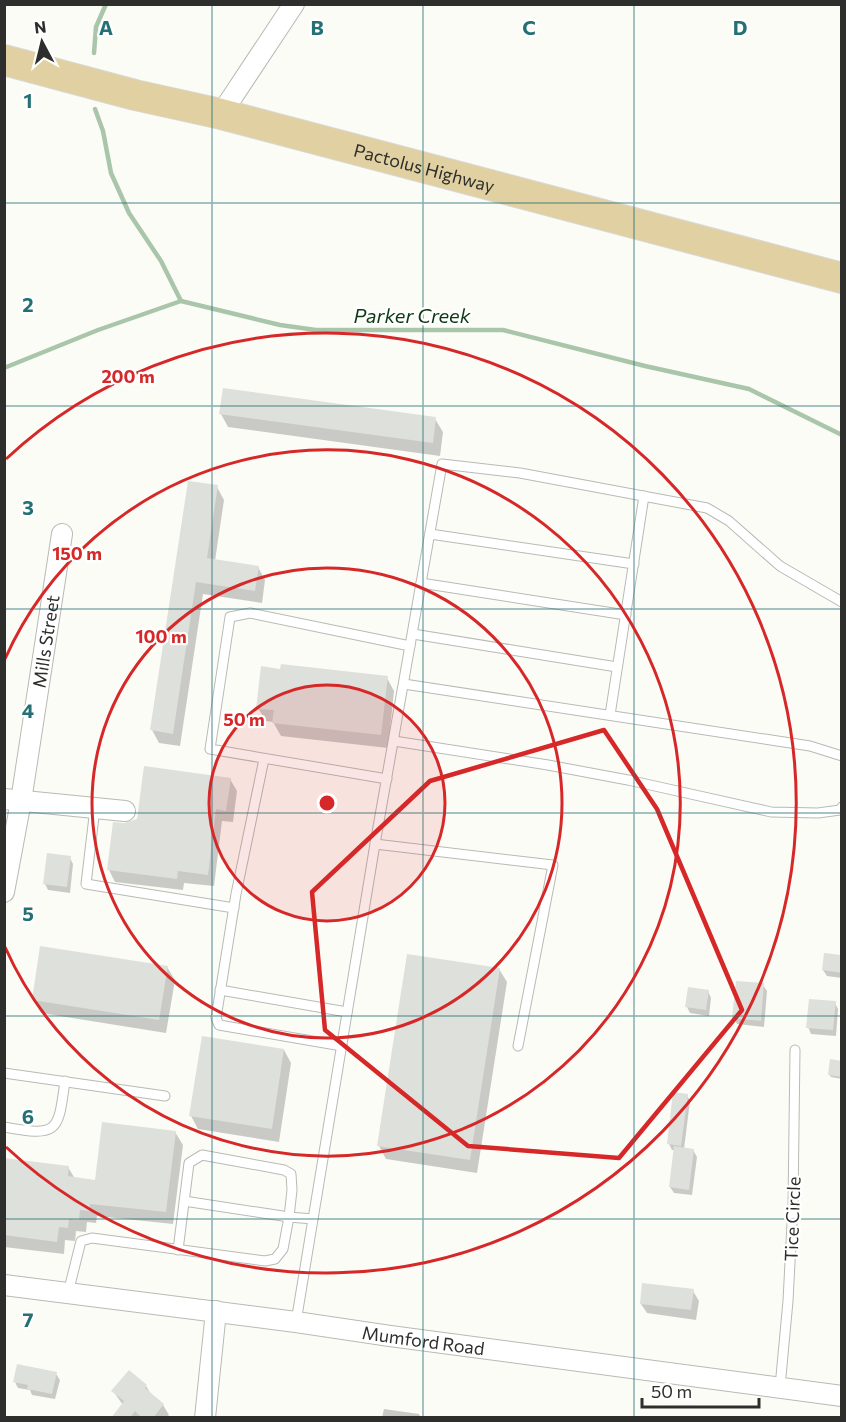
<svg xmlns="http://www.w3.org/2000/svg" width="846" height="1422" viewBox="0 0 846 1422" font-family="Commissioner,sans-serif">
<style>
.shadow{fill:#0003}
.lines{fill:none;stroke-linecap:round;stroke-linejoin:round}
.stream{stroke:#aac6aa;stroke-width:4.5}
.building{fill:#dee0db}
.lane-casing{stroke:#b9bab5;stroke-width:11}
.street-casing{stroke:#b9bab5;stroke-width:22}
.primary-casing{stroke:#d9d9d9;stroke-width:32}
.lane{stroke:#fff;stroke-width:9}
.street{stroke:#fff;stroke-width:20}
.primary{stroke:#e0d0a2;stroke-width:30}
.marked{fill:none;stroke:#d62828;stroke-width:4.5;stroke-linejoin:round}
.grid{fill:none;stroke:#257075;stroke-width:1.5;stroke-opacity:0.55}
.ring{fill:none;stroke:#d62828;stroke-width:3}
.labels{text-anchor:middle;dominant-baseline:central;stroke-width:4.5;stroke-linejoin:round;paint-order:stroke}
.street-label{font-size:18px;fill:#2e2e2c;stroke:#fff}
.water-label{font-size:20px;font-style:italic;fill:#0d3914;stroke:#fff}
.grid-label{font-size:20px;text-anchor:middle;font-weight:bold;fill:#257075;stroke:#fff;stroke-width:4.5;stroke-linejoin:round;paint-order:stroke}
.centre{fill:#d62828;stroke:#fff;stroke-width:3}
.ring-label{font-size:18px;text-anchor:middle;font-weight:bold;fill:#d62828;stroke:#fff;stroke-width:4.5;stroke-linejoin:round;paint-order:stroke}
</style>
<rect width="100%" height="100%" fill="#fcfcf7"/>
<!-- shadow -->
<g class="shadow">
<path d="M 221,414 L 435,419 L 443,432 L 440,456 L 228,427 Z"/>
<path d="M 217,487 L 224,500 L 215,561 L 258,567 L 265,580 L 262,603 L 203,594 L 180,746 L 159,743 L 152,730 Z"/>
<path d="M 387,678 L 394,691 L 388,748 L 281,736 L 273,722 L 266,721 L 258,708 Z"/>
<path d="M 230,779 L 237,791 L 233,822 L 222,821 L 214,886 L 184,883 L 183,890 L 115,882 L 109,870 Z"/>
<path d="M 70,858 L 73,864 L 70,893 L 48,890 L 45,884 Z"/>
<path d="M 842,957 L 842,978 L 827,976 L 823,970 Z"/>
<path d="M 167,967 L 175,980 L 166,1033 L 41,1013 L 33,1000 Z"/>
<path d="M 499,969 L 507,982 L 477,1173 L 386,1159 L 379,1146 Z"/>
<path d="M 763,985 L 767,991 L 764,1027 L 737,1024 L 734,1018 Z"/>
<path d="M 708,991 L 711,998 L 709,1016 L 690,1013 L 687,1007 Z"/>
<path d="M 835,1003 L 838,1009 L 836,1036 L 811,1034 L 808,1027 Z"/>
<path d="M 284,1050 L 291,1063 L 279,1142 L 198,1129 L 191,1116 Z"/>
<path d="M 842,1062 L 842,1079 L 831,1077 L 829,1074 Z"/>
<path d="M 687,1095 L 690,1101 L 684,1149 L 693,1150 L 697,1157 L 692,1195 L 674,1193 L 670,1187 L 675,1150 L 672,1150 L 669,1144 Z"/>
<path d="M 175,1132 L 183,1145 L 173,1224 L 97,1216 L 96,1223 L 87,1222 L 86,1232 L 76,1231 L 75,1241 L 65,1240 L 64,1254 L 4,1247 L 4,1160 L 68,1167 L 75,1179 L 97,1182 Z"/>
<path d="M 693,1291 L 699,1301 L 696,1320 L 647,1313 L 641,1304 Z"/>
<path d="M 56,1374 L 60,1380 L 55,1399 L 32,1395 L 30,1390 L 18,1388 L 15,1382 Z"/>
<path d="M 146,1386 L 152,1396 L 163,1405 L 169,1415 L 166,1418 L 115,1418 L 123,1405 L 113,1391 Z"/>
<path d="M 384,1409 L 419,1414 L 421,1418 L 382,1418 Z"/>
</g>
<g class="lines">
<!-- stream -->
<g class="stream">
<path d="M 94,53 L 96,27 L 106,4"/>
<path d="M 95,109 L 103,131 L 111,173 L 129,213 L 161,261 L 181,301 L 280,325 L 316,330 L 503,330 L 645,366 L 749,389 L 842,435"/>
<path d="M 4,368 L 98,330 L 181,301"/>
</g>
</g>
<!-- building -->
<g class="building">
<path d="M 223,388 L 436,417 L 433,443 L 219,414 Z"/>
<path d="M 188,481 L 218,485 L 207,558 L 259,566 L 255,591 L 196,582 L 173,734 L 150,730 Z"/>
<path d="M 281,664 L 388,676 L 381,735 L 272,723 L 274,710 L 256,709 L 261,666 L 280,669 Z"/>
<path d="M 144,766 L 231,778 L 226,811 L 216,809 L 208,875 L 178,871 L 177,879 L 107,870 L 113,822 L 124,823 L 137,819 Z"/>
<path d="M 47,853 L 71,856 L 67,887 L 43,884 Z"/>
<path d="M 40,946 L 168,966 L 159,1020 L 32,1000 Z"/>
<path d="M 824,953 L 842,955 L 842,973 L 822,970 Z"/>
<path d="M 407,954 L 500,968 L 470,1160 L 377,1146 Z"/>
<path d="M 736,981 L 764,983 L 761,1021 L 732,1018 Z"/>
<path d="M 688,987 L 709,990 L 706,1010 L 685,1007 Z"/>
<path d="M 809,999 L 836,1001 L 833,1030 L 806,1028 Z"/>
<path d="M 202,1036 L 284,1049 L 272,1129 L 189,1116 Z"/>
<path d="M 830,1059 L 842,1061 L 842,1077 L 828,1075 Z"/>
<path d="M 673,1092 L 688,1094 L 681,1146 L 667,1144 Z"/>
<path d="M 102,1122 L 176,1131 L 166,1212 L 90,1204 L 89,1211 L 80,1210 L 79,1220 L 69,1219 L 68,1228 L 59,1227 L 57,1242 L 4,1235 L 4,1158 L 69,1166 L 68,1176 L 95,1180 Z"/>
<path d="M 674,1146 L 694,1149 L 689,1190 L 669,1187 Z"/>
<path d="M 642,1283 L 694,1289 L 691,1310 L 640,1304 Z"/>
<path d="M 17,1364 L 57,1372 L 52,1394 L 27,1389 L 28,1385 L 13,1382 Z"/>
<path d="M 129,1370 L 147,1385 L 145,1388 L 164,1404 L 153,1418 L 142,1418 L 135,1411 L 130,1418 L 111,1418 L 124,1401 L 111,1391 Z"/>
</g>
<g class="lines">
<!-- lane casing -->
<g class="lane-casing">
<g id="lane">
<path d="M 430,534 L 634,564"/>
<path d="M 421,583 L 626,615"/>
<path d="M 413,634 L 617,667"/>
<path d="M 404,684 L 810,746 L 842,756"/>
<path d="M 610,715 L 644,496"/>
<path d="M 394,741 L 548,765 L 628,780 L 771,812 L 818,813 L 840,810 L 842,807"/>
<path d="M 264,759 L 236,894 L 216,1018 L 219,1025 L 342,1046"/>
<path d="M 387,779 L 210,749 L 230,617 L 250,613 L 410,646"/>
<path d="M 95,808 L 86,884 L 234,908"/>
<path d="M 375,844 L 553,865 L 518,1046"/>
<path d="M 220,990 L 347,1012"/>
<path d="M 4,1073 L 165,1096"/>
<path d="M 4,1127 C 59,1137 58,1132 65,1081"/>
<path d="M 178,1250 L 189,1163 L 202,1155 L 284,1170 L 291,1174 L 292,1190 L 289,1217 L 184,1201"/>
<path d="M 68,1293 L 81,1241 L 92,1238 L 265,1261 L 275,1259 L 283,1249 L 289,1217 L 313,1219"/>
<path d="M 296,1322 L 375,844 L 442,464 L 520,473 L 707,508 L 729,521 L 780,566 L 842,602"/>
<path d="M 780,1387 L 788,1301 L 793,1204 L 795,1050"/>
</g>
</g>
<!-- street casing -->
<g class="street-casing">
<g id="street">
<path d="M 221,114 L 294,4"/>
<path d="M 4,799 L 125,811"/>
<path id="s1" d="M 4,892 L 21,801 L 62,534"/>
<path id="s2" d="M 4,1285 L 296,1322 L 390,1336 L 842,1396"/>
<path d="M 205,1418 L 216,1311"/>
</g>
</g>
<!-- primary casing -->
<g class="primary-casing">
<g id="primary">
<path id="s3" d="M 4,60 L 135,95 L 221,114 L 842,278"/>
</g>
</g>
<!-- lane -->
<use href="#lane" class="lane"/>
<!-- street -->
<use href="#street" class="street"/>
<!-- primary -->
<use href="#primary" class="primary"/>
</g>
<!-- marked area -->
<path class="marked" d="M 604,730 L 657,809 L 742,1010 L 619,1158 L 468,1146 L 325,1030 L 312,892 L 430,781 Z"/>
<!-- grid -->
<path class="grid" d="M 212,4 L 212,1418M 423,4 L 423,1418M 634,4 L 634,1418M 4,203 L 842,203M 4,406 L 842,406M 4,609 L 842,609M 4,813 L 842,813M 4,1016 L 842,1016M 4,1219 L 842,1219"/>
<!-- distance rings -->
<circle cx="327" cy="803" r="118" fill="#d62828" fill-opacity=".12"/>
<g class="ring">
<circle cx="327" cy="803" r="118"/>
<circle cx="327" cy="803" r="235"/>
<path d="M5 659A353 353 0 1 1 5 947"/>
<path d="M6 459A470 470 0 1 1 6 1147"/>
</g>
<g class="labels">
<!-- street labels -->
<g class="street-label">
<text stroke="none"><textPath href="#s3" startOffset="434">Pactolus Highway</textPath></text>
<text stroke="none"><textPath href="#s1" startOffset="254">Mills Street</textPath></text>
<text transform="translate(792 1219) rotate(-88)">Tice Circle</text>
<text stroke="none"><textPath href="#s2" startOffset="423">Mumford Road</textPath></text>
</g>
<!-- water labels -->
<g class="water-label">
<text x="412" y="315">Parker Creek</text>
</g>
</g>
<g class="grid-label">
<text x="106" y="35">A</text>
<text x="317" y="35">B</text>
<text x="529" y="35">C</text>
<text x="740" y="35">D</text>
<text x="28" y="108">1</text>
<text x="28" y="312">2</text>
<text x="28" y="515">3</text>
<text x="28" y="718">4</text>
<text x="28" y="921">5</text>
<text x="28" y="1124">6</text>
<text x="28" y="1327">7</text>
</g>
<circle cx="327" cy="803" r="9" class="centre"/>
<g class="ring-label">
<text x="128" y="383">200 m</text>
<text x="77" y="560">150 m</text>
<text x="161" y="643">100 m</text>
<text x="244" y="726">50 m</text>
</g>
<!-- border -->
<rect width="846" height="1422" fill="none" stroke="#2e2e2c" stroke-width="12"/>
<!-- north arrow -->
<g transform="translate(42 42) rotate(353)" stroke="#ffffff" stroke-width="4.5" paint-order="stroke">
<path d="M0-4.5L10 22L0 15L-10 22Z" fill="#2e2e2c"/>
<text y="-9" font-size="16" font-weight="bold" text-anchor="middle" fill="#2e2e2c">N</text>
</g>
<!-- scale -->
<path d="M642 1398v9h117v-9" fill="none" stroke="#2e2e2c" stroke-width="3"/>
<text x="651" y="1398" font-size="18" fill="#2e2e2c" stroke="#ffffff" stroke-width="4.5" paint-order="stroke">50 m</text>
</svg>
